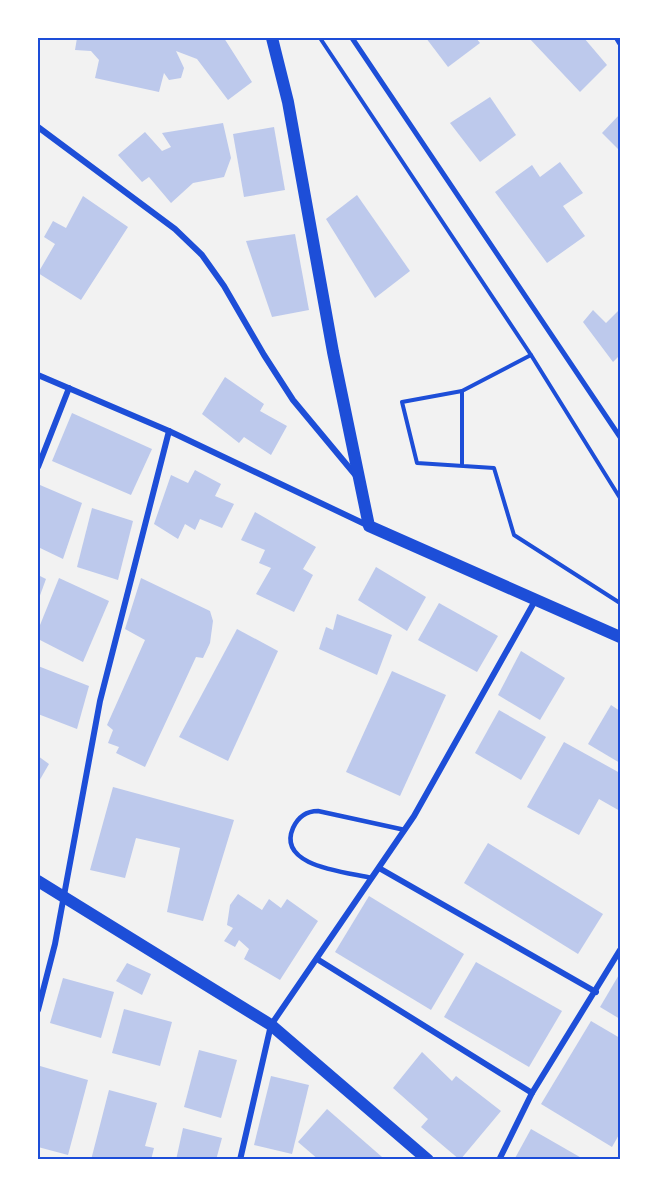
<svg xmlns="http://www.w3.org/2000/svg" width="658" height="1197" viewBox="0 0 658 1197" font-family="'Space Grotesk',sans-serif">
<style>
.building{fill:#bdc9ec}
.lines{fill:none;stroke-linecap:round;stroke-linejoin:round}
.path{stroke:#1d4ed8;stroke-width:4}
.service{stroke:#1d4ed8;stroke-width:4.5}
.pedestrian{stroke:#1d4ed8;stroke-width:5}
.minor{stroke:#1d4ed8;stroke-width:6}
.secondary{stroke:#1d4ed8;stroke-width:12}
.neatline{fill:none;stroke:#1d4ed8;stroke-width:2}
</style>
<rect width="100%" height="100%" fill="#f2f2f2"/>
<!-- building -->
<g class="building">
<path d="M 77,38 L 224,38 L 252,82 L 228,100 L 197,59 L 176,51 L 184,68 L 181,78 L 169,80 L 164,73 L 159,92 L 95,78 L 99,60 L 91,51 L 75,50 Z"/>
<path d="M 426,38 L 476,38 L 480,43 L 448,67 Z"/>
<path d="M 529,38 L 584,38 L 607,65 L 580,92 Z"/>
<path d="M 490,97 L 516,135 L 480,162 L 450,123 Z"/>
<path d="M 620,114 L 620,151 L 602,133 Z"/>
<path d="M 223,123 L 231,158 L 224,177 L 193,183 L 171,203 L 149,177 L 142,182 L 118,155 L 145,132 L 162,151 L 171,147 L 162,133 Z"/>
<path d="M 274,127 L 285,190 L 244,197 L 233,134 Z"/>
<path d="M 560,162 L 583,193 L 563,206 L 585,236 L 547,263 L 495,192 L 532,165 L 540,177 Z"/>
<path d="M 357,195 L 410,271 L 375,298 L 326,219 Z"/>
<path d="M 83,196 L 128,227 L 81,300 L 38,273 L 55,244 L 44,237 L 53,221 L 66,228 Z"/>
<path d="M 295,234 L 309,310 L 272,317 L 246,241 Z"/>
<path d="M 620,309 L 620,355 L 613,362 L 583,322 L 593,310 L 606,323 Z"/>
<path d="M 225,377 L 264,404 L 260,411 L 287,426 L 271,455 L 244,437 L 239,443 L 202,414 Z"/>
<path d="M 72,413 L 152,449 L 131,495 L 52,461 Z"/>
<path d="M 195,470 L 221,484 L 215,496 L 234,504 L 222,528 L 200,519 L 195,530 L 185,524 L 178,539 L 154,524 L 171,475 L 188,483 Z"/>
<path d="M 40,485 L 82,503 L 63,559 L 38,547 L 38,491 Z"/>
<path d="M 92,508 L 133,521 L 118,580 L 77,567 Z"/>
<path d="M 255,512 L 316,547 L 303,569 L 313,575 L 294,612 L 256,594 L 271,568 L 259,563 L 265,550 L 241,540 Z"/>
<path d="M 376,567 L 426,597 L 407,631 L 358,600 Z"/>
<path d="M 38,575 L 46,579 L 38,601 Z"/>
<path d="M 59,578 L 109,601 L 83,662 L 38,639 L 38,630 Z"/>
<path d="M 141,578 L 210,611 L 213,621 L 210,643 L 203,658 L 196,657 L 145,767 L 116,753 L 119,747 L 108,743 L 113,730 L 107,725 L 145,640 L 125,629 Z"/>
<path d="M 439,603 L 498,636 L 477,672 L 418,640 Z"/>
<path d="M 337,614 L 392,635 L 377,675 L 319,649 L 326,627 L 333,630 Z"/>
<path d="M 237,629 L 278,651 L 228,761 L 179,737 Z"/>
<path d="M 521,651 L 565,678 L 540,720 L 498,695 Z"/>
<path d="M 38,666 L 89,686 L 77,729 L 38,714 Z"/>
<path d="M 392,671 L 446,695 L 400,796 L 346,772 Z"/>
<path d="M 611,705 L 620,711 L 620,763 L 588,744 Z"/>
<path d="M 499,710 L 546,737 L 521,780 L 475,753 Z"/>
<path d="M 564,742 L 620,773 L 620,811 L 599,799 L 579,835 L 527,807 Z"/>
<path d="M 38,756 L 49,764 L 38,783 Z"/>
<path d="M 113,787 L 234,820 L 203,921 L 167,912 L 180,848 L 136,838 L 125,878 L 90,870 Z"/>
<path d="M 488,843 L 603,914 L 578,954 L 464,883 Z"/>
<path d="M 238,894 L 262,910 L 269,899 L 281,908 L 287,899 L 318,921 L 280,980 L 244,959 L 249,949 L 239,940 L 235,947 L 224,941 L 233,928 L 227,925 L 230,905 Z"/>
<path d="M 369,896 L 464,954 L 431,1010 L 335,952 Z"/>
<path d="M 476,962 L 562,1011 L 529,1067 L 444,1017 Z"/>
<path d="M 127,963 L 151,974 L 142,995 L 116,981 Z"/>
<path d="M 620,973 L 620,1019 L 600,1007 Z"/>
<path d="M 63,978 L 114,992 L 101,1038 L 50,1023 Z"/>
<path d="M 124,1009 L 172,1022 L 160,1066 L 112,1053 Z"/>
<path d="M 591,1021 L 620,1038 L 620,1133 L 612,1147 L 541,1104 Z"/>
<path d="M 199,1050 L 237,1060 L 221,1118 L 184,1107 Z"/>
<path d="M 422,1052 L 452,1081 L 456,1076 L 501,1111 L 460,1160 L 421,1127 L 428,1119 L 393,1088 Z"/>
<path d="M 40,1066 L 88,1080 L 68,1155 L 38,1147 L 38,1076 Z"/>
<path d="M 271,1076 L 309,1085 L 292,1154 L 254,1145 Z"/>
<path d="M 109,1090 L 157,1103 L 145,1146 L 154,1148 L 151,1160 L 91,1160 Z"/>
<path d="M 327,1109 L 382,1157 L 380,1160 L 319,1160 L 298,1142 Z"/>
<path d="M 183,1128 L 222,1138 L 216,1160 L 176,1160 Z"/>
<path d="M 531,1129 L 585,1160 L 514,1160 Z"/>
</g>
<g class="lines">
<!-- path -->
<g class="path">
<path d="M 320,38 L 531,355"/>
<path d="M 462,391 L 531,355 L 620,498"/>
<path d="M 462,466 L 462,391 L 402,402 L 417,463 L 494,468 L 514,535 L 620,603"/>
</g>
<!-- service -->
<path class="service" d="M 372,878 C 348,872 276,867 293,828 C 298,817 307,811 318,811 L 405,830"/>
<!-- pedestrian -->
<path class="pedestrian" d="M 352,38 L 620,437"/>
<!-- minor -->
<g class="minor">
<path d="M 617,38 L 620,43"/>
<path d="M 38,127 L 175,229 L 202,255 L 224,286 L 264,355 L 293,400 L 357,477"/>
<path d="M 38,375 L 169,431 L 369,526"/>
<path d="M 38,467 L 69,388"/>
<path d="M 379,868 L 596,992"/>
<path d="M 317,959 L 532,1093"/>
<path d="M 38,1010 L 55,944 L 100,701 L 169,431"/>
<path d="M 240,1160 L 271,1025 L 414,816 L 536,599"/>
<path d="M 499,1160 L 532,1093 L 620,950"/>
</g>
<!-- secondary -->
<g class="secondary">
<path d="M 272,38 L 288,102 L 333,352 L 369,526 L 620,637"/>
<path d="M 38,881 L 271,1025 L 428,1160"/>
</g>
</g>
<!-- border -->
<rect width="658" height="1197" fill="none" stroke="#ffffff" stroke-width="78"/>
<rect x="39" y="39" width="580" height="1119" class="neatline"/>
</svg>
